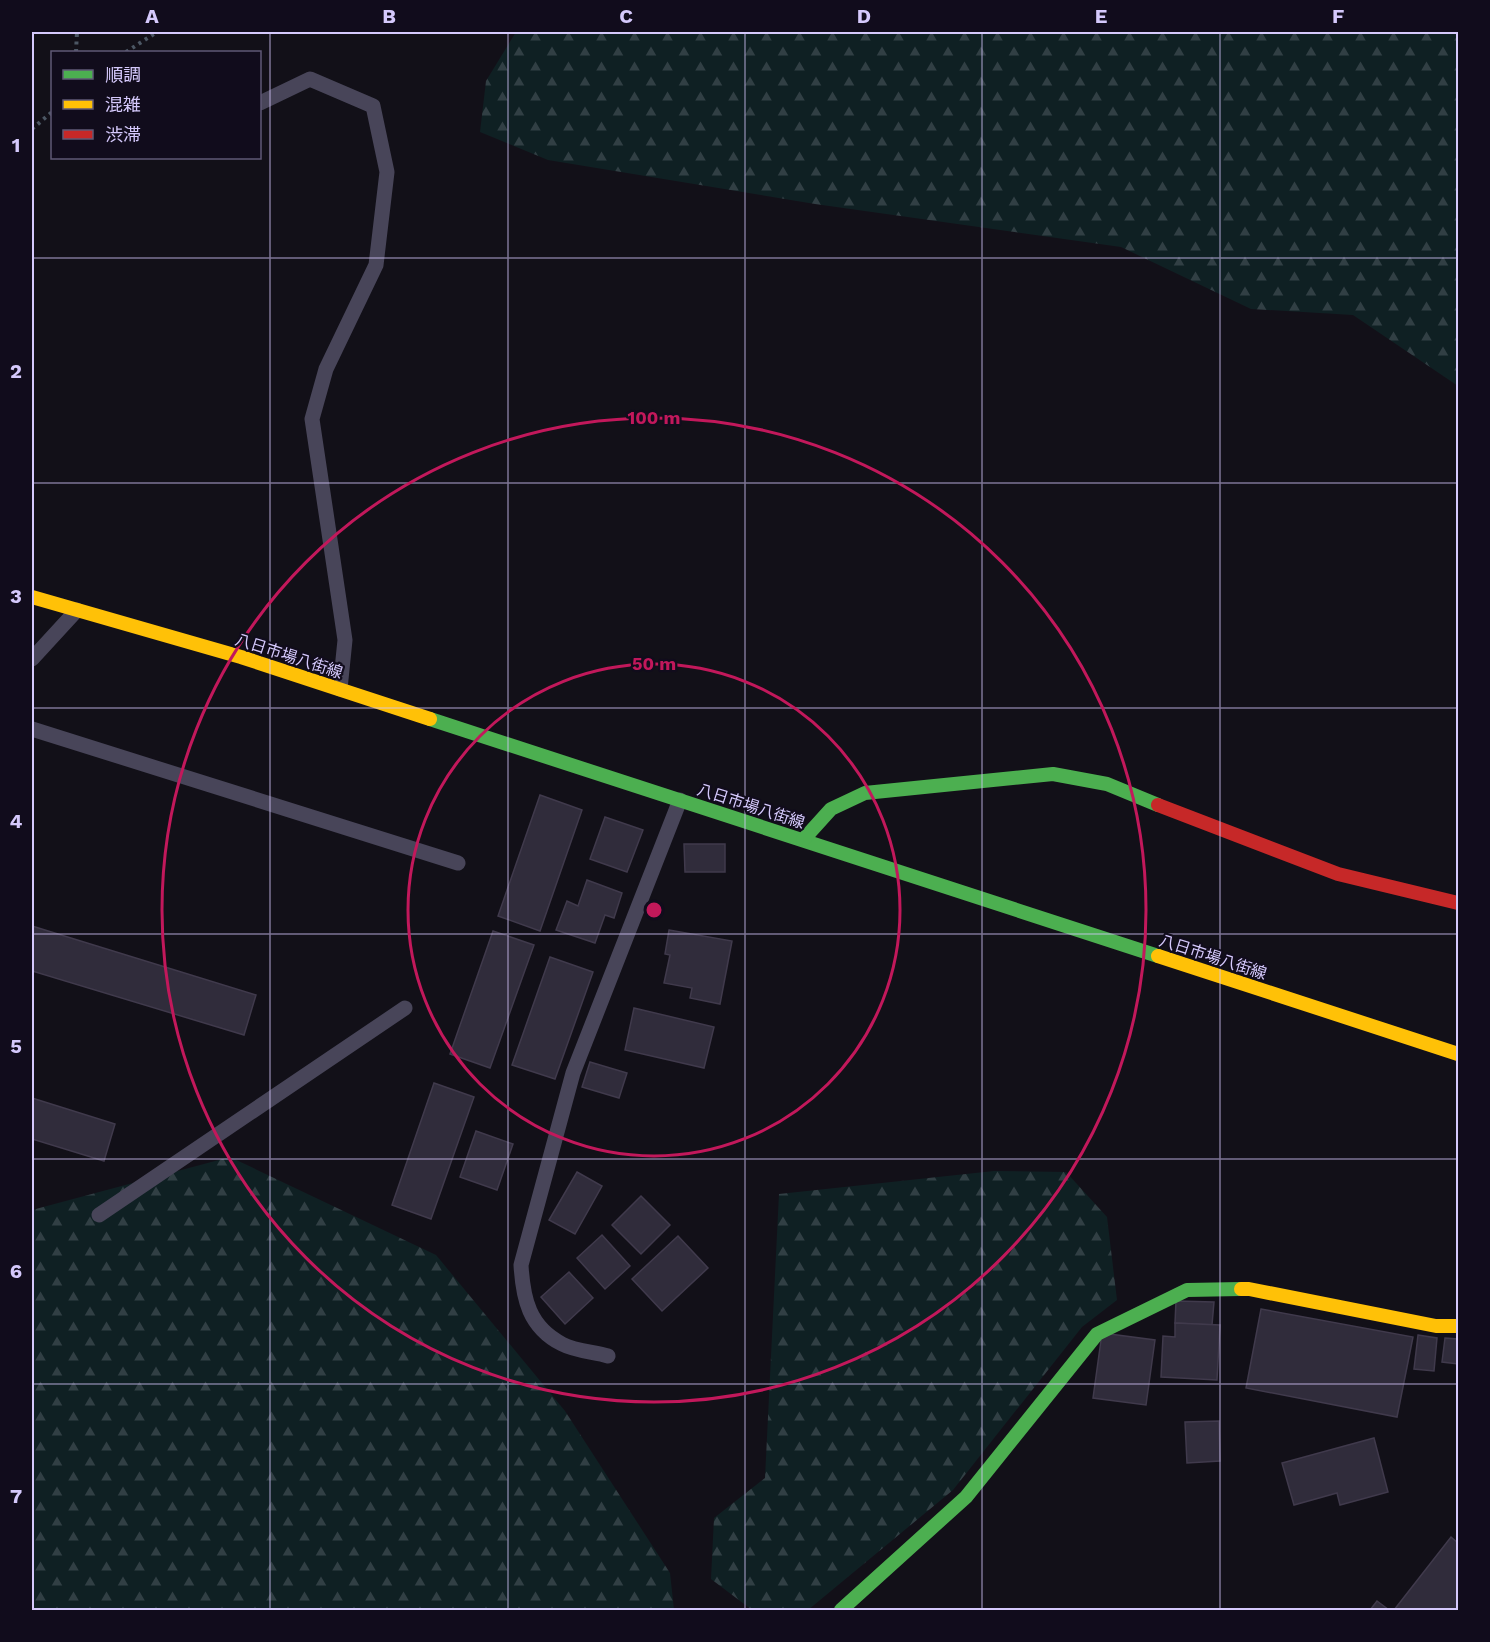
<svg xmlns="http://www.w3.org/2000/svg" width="1490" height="1642" viewBox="0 0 1490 1642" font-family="'Work Sans','Noto Sans JP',sans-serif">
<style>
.forest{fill:url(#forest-firs)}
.building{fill:#302c3b;stroke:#403a4c;stroke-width:1.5}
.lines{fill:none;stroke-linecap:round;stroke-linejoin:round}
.path{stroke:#4c5764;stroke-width:4;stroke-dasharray:3 4.5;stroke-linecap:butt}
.lane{stroke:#484559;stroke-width:15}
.fast{stroke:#4caf50;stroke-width:14}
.slow{stroke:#ffc107;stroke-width:14}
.jam{stroke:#c62828;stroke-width:14}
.grid{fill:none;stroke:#d5c9fc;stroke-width:1.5;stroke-opacity:0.55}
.ring{fill:none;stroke:#c2185b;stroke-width:3}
.labels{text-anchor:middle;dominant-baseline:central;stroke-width:4.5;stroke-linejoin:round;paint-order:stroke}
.street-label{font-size:16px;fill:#d5c9fc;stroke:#110c1c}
.centre{fill:#c2185b;stroke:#110c1c;stroke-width:3}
.ring-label{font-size:18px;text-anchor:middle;font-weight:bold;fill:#c2185b;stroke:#110c1c;stroke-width:4.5;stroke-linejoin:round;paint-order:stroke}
.neatline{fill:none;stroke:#d5c9fc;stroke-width:2}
.grid-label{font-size:20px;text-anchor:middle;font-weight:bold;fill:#d5c9fc}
</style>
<defs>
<pattern id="forest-firs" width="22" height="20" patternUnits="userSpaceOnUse" patternTransform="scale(1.5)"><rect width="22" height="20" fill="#0f2023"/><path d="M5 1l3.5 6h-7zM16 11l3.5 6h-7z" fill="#313f44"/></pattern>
</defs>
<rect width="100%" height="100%" fill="#121018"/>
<!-- forest -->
<g class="forest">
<path d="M 516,32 L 1458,32 L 1458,386 L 1353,315 L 1251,309 L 1121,247 L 815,204 L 548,160 L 480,132 L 486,81 Z"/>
<path d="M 230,1157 L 436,1255 L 565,1411 L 670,1573 L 674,1610 L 32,1610 L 32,1210 Z"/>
<path d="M 994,1171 L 1066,1172 L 1107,1217 L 1117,1300 L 1082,1327 L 953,1490 L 808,1610 L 752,1610 L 711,1579 L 714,1518 L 765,1478 L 779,1194 Z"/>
</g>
<!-- building -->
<g class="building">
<path d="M 540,795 L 582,810 L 540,931 L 498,916 Z"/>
<path d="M 605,817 L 643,830 L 627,872 L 590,859 Z"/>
<path d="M 684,844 L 725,844 L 725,872 L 685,872 Z"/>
<path d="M 587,880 L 622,893 L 614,918 L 605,915 L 595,943 L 556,930 L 567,901 L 578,906 Z"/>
<path d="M 32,926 L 256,995 L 244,1035 L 32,971 Z"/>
<path d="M 669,930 L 732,941 L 720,1004 L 690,998 L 692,988 L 664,983 L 670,955 L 665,954 Z"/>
<path d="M 493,931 L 534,945 L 490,1068 L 450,1054 Z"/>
<path d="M 550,957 L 593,972 L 555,1079 L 512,1065 Z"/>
<path d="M 634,1008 L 714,1027 L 704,1068 L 625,1050 Z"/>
<path d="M 590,1062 L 627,1073 L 619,1098 L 582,1087 Z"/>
<path d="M 434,1083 L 474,1097 L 431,1219 L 392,1205 Z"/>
<path d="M 32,1098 L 115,1124 L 104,1161 L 32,1139 Z"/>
<path d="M 476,1131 L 513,1144 L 497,1190 L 460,1177 Z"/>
<path d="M 577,1172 L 602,1186 L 575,1234 L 549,1220 Z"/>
<path d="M 641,1196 L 670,1225 L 641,1254 L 612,1225 Z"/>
<path d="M 602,1235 L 630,1266 L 605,1289 L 577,1258 Z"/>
<path d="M 678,1236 L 708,1268 L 662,1311 L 632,1279 Z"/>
<path d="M 569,1272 L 593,1298 L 565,1324 L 541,1297 Z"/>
<path d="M 1176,1301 L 1214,1302 L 1212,1325 L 1175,1323 Z"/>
<path d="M 1261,1309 L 1413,1337 L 1397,1417 L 1246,1388 Z"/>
<path d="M 1175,1323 L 1220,1325 L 1217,1380 L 1161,1377 L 1163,1336 L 1175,1337 Z"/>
<path d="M 1102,1333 L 1155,1340 L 1146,1405 L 1093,1398 Z"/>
<path d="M 1418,1335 L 1437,1338 L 1434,1371 L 1414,1369 Z"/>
<path d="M 1445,1338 L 1458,1339 L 1458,1364 L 1442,1362 Z"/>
<path d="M 1219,1421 L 1220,1461 L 1187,1463 L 1185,1422 Z"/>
<path d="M 1374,1438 L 1388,1492 L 1340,1505 L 1337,1493 L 1294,1505 L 1282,1463 Z"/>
<path d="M 1451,1537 L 1458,1543 L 1458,1610 L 1394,1610 Z"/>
<path d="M 1377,1601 L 1389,1610 L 1370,1610 Z"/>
</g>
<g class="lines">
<!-- path -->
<g class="path">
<path d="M 76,52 L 77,32"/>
<path d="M 126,52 L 157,32"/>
<path d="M 32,129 L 52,112"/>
</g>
<!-- lane -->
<g class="lane">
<path d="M 260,103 L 310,79 L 373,106 L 387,172 L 376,265 L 326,369 L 312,419 L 345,640 L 340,689"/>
<path d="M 32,659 L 77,610"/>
<path d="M 32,729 L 458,863"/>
<path d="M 99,1215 L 405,1008"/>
<path d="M 608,1356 C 594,1352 575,1351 562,1344 C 529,1327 523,1299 521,1265 L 573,1073 L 680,800"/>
</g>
<!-- fast -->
<g class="fast">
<path d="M 430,719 L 1158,956"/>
<path d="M 803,840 L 831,809 L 865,793 L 1053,774 L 1107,784 L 1158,805"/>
<path d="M 841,1610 L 966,1497 L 1097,1334 L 1187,1290 L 1241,1289"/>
</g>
<!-- slow -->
<g class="slow">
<path d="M 32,597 L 241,657 L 430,719"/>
<path d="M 1158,956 L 1458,1054"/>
<path d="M 1241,1289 L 1249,1289 L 1436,1326 L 1458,1326"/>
</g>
<!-- jam -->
<path class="jam" d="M 1158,805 L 1338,874 L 1458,903"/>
</g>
<!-- grid -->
<path class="grid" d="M 270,32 L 270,1610M 508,32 L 508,1610M 745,32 L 745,1610M 982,32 L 982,1610M 1220,32 L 1220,1610M 32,258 L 1458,258M 32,483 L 1458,483M 32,708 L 1458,708M 32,934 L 1458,934M 32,1159 L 1458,1159M 32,1384 L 1458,1384"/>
<!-- distance rings -->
<g class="ring">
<circle cx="654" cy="910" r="246"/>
<circle cx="654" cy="910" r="492"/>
</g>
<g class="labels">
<!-- street labels -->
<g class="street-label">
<text transform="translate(289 656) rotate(18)">八日市場八街線</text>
<text transform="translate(751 806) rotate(18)">八日市場八街線</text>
<text transform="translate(1213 957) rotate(18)">八日市場八街線</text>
</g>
</g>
<circle cx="654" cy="910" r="9" class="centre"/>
<g class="ring-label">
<text x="654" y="424">100 m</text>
<text x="654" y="670">50 m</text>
</g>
<!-- border -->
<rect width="1490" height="1642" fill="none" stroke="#110c1c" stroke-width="66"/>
<!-- legend -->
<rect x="51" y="51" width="210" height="108" fill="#110c1c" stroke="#5f5876" stroke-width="1.5"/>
<rect x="63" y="70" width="30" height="9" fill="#4caf50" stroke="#5f5876" stroke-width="1.5"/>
<text x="105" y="81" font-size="18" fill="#d5c9fc">順調</text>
<rect x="63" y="100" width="30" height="9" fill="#ffc107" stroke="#5f5876" stroke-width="1.5"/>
<text x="105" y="111" font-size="18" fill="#d5c9fc">混雑</text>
<rect x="63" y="130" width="30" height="9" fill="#c62828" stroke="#5f5876" stroke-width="1.5"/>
<text x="105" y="141" font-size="18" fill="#d5c9fc">渋滞</text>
<rect x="33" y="33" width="1424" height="1576" class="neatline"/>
<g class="grid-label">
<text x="152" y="23">A</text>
<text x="389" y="23">B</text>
<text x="626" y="23">C</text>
<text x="864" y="23">D</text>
<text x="1101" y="23">E</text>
<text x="1338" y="23">F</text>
<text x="16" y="152">1</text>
<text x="16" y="378">2</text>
<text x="16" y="603">3</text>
<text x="16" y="828">4</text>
<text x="16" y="1053">5</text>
<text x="16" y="1278">6</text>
<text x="16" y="1503">7</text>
</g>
</svg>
